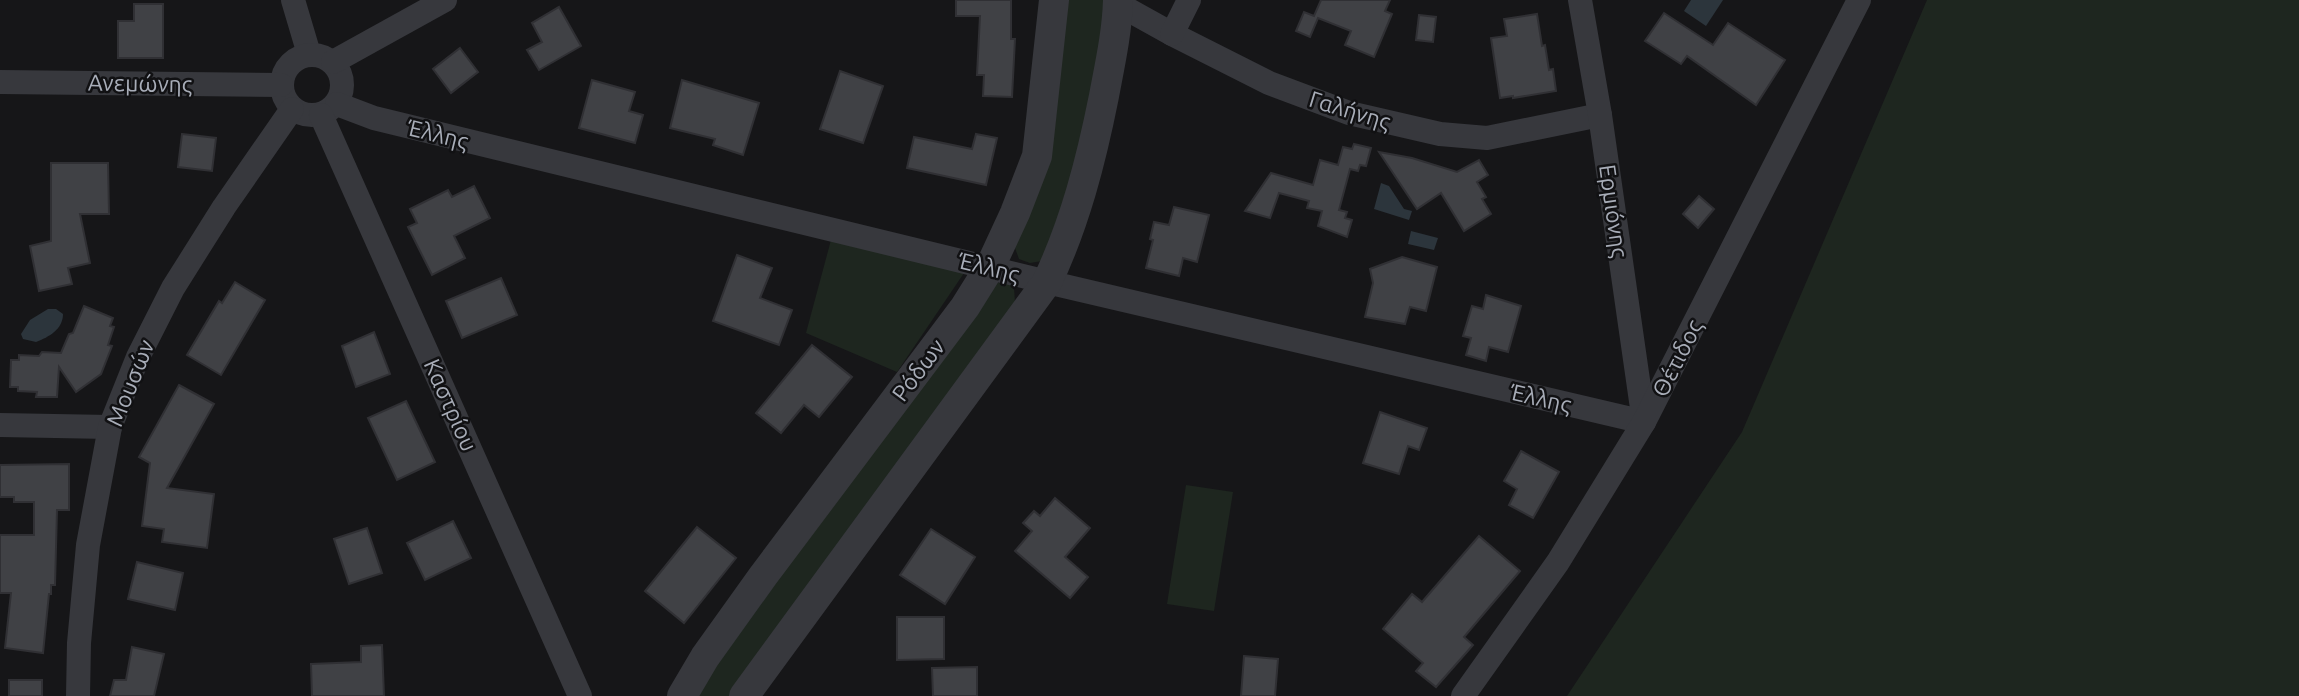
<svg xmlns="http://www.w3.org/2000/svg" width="2299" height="696" viewBox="0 0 2299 696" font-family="Ubuntu,sans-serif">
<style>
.green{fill:#1e261f}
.water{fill:#2c353c}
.building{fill:#404145;stroke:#303034;stroke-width:2}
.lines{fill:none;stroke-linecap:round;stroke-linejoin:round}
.minor{stroke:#37383d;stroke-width:24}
.tertiary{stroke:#37383d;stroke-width:30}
.labels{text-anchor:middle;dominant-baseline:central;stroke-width:5;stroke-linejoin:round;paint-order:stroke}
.street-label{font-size:23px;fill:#a8adb8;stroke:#111113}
</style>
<rect width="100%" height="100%" fill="#161618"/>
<!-- green -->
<g class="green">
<path d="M 1067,0 L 1104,0 L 1103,34 L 1086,140 L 1042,261 L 1030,263 L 1019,259 L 1015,248 Z"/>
<path d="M 1927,0 L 2299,0 L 2299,696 L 1567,696 L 1742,432 Z"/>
<path d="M 831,240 L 964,273 L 897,372 L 806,333 Z"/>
<path d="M 1003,281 L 1014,287 L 1015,303 L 731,696 L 693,696 L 988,287 Z"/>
<path d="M 1186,485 L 1233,492 L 1214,611 L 1167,604 Z"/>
</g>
<!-- water -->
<g class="water">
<path d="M 1691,0 L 1723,0 L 1706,26 L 1684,11 Z"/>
<path d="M 1381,183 L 1389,186 L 1404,209 L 1412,211 L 1409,220 L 1374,209 Z"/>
<path d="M 1411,231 L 1438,238 L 1434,250 L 1408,244 Z"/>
<path d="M 48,309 L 56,309 L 63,314 C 63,329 49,337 36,342 L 23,339 L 21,334 L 30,320 Z"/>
</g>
<!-- building -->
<g class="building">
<path d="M 956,0 L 1011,0 L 1011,39 L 1015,39 L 1012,97 L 983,96 L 984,75 L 977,75 L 980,16 L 956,16 Z"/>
<path d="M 1321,0 L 1390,0 L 1385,11 L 1392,14 L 1374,57 L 1345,45 L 1351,31 L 1318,18 L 1310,37 L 1296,31 L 1304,12 L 1314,16 Z"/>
<path d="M 134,4 L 163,4 L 163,58 L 118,58 L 118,21 L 134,21 Z"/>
<path d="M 559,7 L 581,46 L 539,70 L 527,50 L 542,42 L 532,23 Z"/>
<path d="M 1664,13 L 1713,45 L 1728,23 L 1785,60 L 1756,105 L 1687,56 L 1681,64 L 1645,41 Z"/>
<path d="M 1537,14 L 1542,46 L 1545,45 L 1549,70 L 1553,69 L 1556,91 L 1513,98 L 1513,96 L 1500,98 L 1491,38 L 1507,36 L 1504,19 Z"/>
<path d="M 1419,15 L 1436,17 L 1433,42 L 1416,40 Z"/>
<path d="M 460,48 L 478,72 L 451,93 L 433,69 Z"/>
<path d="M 840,71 L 883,86 L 863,143 L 820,129 Z"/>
<path d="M 592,80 L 635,92 L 629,111 L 643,115 L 635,143 L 579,128 Z"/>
<path d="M 682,80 L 759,103 L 743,155 L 713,145 L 715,139 L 670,128 Z"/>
<path d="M 182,134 L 216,138 L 212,171 L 178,167 Z"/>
<path d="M 976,134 L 997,138 L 986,185 L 907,168 L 914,137 L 972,149 Z"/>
<path d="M 1354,144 L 1371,148 L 1366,166 L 1360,165 L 1358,171 L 1350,169 L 1339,210 L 1347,212 L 1345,218 L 1352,220 L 1347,237 L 1318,226 L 1322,211 L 1307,208 L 1309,201 L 1279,193 L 1270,218 L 1245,211 L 1271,173 L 1313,185 L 1320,160 L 1338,165 L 1343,147 L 1352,149 Z"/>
<path d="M 1379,152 L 1412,158 L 1457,172 L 1479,160 L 1488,175 L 1477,182 L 1486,197 L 1482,199 L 1491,214 L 1464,231 L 1441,193 L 1417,209 Z"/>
<path d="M 51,163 L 108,163 L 109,214 L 80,214 L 90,263 L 68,268 L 72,284 L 39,291 L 30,246 L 51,241 Z"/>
<path d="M 474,186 L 490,218 L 454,236 L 465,258 L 432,275 L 408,227 L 417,223 L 410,209 L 448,190 L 452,197 Z"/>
<path d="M 1699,196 L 1714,209 L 1698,228 L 1683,214 Z"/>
<path d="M 1174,207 L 1209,215 L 1197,262 L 1183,258 L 1179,276 L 1146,268 L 1153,240 L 1150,239 L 1154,222 L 1169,225 Z"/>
<path d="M 737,255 L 772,268 L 760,298 L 792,310 L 779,345 L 713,321 Z"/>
<path d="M 1402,257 L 1437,267 L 1426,311 L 1410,307 L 1405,324 L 1365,317 L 1373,283 L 1370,269 Z"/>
<path d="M 501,278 L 517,315 L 462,338 L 446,301 Z"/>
<path d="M 235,282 L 265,300 L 221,375 L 187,355 L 219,301 L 222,303 Z"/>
<path d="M 1486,295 L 1521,306 L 1508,352 L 1489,347 L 1486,361 L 1466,355 L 1471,338 L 1463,336 L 1472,306 L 1483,309 Z"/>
<path d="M 84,306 L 113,318 L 110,326 L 114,327 L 108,345 L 112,346 L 101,374 L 76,392 L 59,367 L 57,397 L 36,397 L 37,392 L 18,391 L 18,387 L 10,387 L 11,360 L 19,360 L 19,355 L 39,356 L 42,352 L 61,353 L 69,334 L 73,333 Z"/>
<path d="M 374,332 L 390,374 L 356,387 L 342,346 Z"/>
<path d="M 812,345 L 852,377 L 819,417 L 804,405 L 781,433 L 756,413 Z"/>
<path d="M 179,385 L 214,404 L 167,488 L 214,494 L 207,548 L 162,542 L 164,529 L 142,526 L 150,463 L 139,457 Z"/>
<path d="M 406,401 L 435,462 L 397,480 L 368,418 Z"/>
<path d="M 1380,412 L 1427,428 L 1419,450 L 1408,446 L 1399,474 L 1363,463 Z"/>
<path d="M 1521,451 L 1559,472 L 1533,518 L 1509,505 L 1517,489 L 1504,481 Z"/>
<path d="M 69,464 L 69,510 L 57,510 L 55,585 L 51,585 L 51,594 L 49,594 L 43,653 L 5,648 L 11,593 L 0,593 L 0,535 L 34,535 L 34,502 L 14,502 L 14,497 L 0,497 L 0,465 Z"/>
<path d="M 1055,498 L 1090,528 L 1065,557 L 1088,577 L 1070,598 L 1015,551 L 1032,531 L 1023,523 L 1034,511 L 1040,516 Z"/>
<path d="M 453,521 L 471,558 L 425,580 L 407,543 Z"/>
<path d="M 697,527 L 736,558 L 684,623 L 645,591 Z"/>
<path d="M 367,528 L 382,573 L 349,584 L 334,539 Z"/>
<path d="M 931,529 L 975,557 L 945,604 L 900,575 Z"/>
<path d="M 1479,536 L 1520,571 L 1464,637 L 1473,645 L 1436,687 L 1416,671 L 1423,663 L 1383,629 L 1412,594 L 1422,602 Z"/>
<path d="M 137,562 L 183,573 L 175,610 L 128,599 Z"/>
<path d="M 897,617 L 944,617 L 944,659 L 897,660 Z"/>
<path d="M 382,645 L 384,696 L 312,696 L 311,664 L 361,662 L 361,646 Z"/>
<path d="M 132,647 L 164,654 L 154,696 L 110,696 L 114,680 L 126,680 Z"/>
<path d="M 1244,656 L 1278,659 L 1275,696 L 1241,696 Z"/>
<path d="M 977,667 L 977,696 L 933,696 L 932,668 Z"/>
<rect x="9" y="680" width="33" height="16"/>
</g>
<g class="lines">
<!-- minor -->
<g class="minor">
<path d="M 293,0 L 309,54"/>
<path d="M 1118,4 L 1172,34 L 1269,83 L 1349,113 L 1440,134 L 1487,138 L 1600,115"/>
<path d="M 1172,34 L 1189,0"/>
<circle cx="312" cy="85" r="30"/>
<path d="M 333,62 L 445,0"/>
<path d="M 0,82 L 281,85"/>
<path d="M 337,104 L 374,118 L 1047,282 L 1644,422 L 1600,115 L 1580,0"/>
<path d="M 321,115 L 580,696"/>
<path d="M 0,425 L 110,427"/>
<path d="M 78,696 L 79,643 L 88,545 L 110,427 L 138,357 L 173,288 L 224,207 L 292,109"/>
<path d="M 1463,696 L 1558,562 L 1644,422 L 1859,0"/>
</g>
<!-- tertiary -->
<g class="tertiary">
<path d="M 682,696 L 705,657 L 763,576 L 965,307 L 990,267 L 1015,213 L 1037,156 L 1054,0"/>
<path d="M 744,696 L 1047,282 C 1075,223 1091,161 1104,96 C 1110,64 1117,33 1118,0"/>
</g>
</g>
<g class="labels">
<!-- street labels -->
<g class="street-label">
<text transform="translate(140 83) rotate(1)">Ανεμώνης</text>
<text transform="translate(1350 110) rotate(17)">Γαλήνης</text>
<text transform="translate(438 134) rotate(14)">Έλλης</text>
<text transform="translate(1614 211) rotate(82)">Ερμιόνης</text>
<text transform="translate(989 267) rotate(14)">Έλλης</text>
<text transform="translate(1677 358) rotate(-63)">Θέτιδος</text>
<text transform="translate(918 370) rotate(-53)">Ρόδων</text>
<text transform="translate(130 383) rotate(-68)">Μουσών</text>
<text transform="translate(1541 398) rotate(13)">Έλλης</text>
<text transform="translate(451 405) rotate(66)">Καστρίου</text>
</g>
</g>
</svg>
